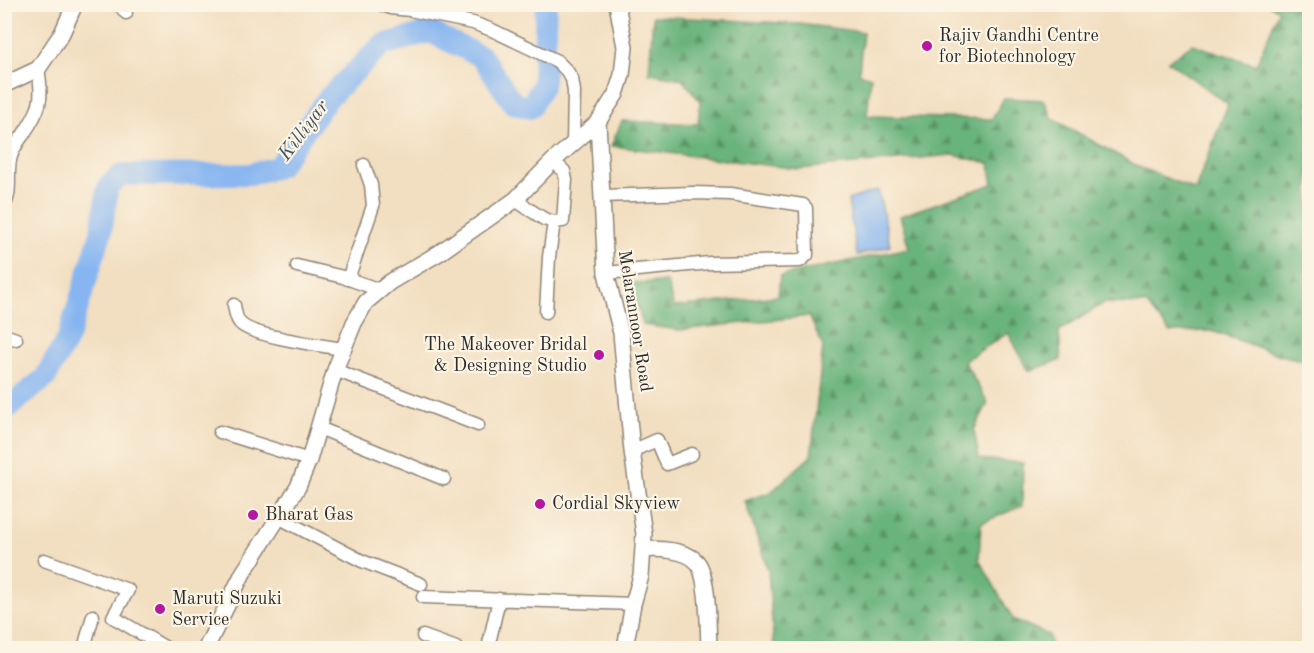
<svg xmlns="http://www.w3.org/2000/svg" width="1314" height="653" viewBox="0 0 1314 653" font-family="'Old Standard TT',serif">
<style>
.forest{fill:url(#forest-firs);stroke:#4a6f53;stroke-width:1.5}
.water{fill:#86b5f1;stroke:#58708e;stroke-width:1.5}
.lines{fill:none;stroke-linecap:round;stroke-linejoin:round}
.river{stroke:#86b5f1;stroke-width:22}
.minor-casing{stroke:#8e8476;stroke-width:15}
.tertiary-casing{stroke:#8e8476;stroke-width:18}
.minor{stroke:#fff;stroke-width:12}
.tertiary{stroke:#fff;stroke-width:15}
.poi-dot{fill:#b5179e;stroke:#fcf5e5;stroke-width:2}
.labels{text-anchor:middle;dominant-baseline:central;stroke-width:4.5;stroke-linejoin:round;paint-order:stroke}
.poi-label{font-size:18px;fill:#2b2b2b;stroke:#fcf5e5;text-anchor:start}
.street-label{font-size:18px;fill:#2b2b2b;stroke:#fcf5e5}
.water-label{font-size:20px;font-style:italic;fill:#465466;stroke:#fcf5e5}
</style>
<defs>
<pattern id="forest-firs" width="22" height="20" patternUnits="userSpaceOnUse" patternTransform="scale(1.5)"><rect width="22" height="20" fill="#69b37b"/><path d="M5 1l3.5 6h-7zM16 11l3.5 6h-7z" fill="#579265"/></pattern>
</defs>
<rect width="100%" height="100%" fill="#fcf5e5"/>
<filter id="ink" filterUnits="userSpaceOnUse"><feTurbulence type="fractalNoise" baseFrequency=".0167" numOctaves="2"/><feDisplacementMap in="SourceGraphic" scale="12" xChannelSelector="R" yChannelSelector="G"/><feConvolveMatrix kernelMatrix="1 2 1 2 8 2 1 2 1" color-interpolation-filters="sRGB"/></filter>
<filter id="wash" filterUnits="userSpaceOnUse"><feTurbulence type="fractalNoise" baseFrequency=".008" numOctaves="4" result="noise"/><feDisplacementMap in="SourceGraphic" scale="24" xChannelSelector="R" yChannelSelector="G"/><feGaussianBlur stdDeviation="1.35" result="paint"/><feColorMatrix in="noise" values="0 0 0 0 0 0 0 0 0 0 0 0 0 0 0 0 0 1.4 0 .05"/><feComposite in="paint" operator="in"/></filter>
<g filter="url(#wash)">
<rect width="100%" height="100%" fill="#f2dec0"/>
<!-- forest -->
<path class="forest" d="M 1269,5 L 1309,5 L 1309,362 L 1280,355 L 1212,331 L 1170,332 L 1146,304 L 1104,303 L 1059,331 L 1061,360 L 1029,371 L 1008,333 L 964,361 L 988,403 L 974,430 L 979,459 L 1023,463 L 1022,506 L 981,523 L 979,559 L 1013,619 L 1049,635 L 1051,648 L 774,648 L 768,570 L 745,501 L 771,492 L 811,456 L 823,346 L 809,316 L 679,330 L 643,325 L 630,283 L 667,282 L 674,307 L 778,296 L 780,276 L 909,248 L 900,216 L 993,184 L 989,163 L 953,155 L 798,169 L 611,146 L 622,121 L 698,124 L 700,101 L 682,79 L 649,73 L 653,16 L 799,24 L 863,32 L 859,73 L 871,77 L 867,116 L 992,119 L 1004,98 L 1044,100 L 1053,119 L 1139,167 L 1195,190 L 1228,104 L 1168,61 L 1192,44 L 1256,65 L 1279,10 Z"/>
<!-- water -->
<path class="water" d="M 878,190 L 890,246 L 857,255 L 848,200 Z"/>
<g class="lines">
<!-- river -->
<path class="river" d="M 4,411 L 45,378 L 68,338 L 101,233 L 108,186 L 122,175 L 250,174 L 278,167 L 329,97 L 382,45 L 430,32 L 482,57 L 513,103 L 530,108 L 543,84 L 546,4"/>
</g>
</g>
<g filter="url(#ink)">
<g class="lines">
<!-- minor casing -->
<g class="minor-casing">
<g id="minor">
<path d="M 119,4 L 126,13"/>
<path d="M 379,4 L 391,8 L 410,10 L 473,23 L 492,30 L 557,61 L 567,71 L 572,79 L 574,91 L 573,143"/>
<path d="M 553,161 L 564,171 L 566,180 L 563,221 L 554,222"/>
<path d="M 602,196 L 693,193 L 730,194 L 803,205 L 806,208 L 807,255 L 800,261 L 710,263 L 606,273"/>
<path d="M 515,200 L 544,219 L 554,222 L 549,257 L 546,312"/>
<path d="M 4,206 C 12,192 7,175 10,160 C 12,150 17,143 23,135 C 40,110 44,100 38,69"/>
<path d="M 297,266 L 343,277 L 380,290"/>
<path d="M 348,279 L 373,206 L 371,185 L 364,165"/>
<path d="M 234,305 C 235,311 236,319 240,323 C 250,336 324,346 343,349"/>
<path d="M 4,335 L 16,339"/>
<path d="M 335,370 L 478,425"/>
<path d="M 319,428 L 444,479"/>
<path d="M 220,432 L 309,460"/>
<path d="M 632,451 L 657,440 L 667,464 L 692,454"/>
<path d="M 280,518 L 362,561 L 421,584"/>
<path d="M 44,560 L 128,590 L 113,617 L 166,648"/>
<path d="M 423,597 L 633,604"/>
<path d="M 423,636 L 456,648"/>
<path d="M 84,648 L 93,616"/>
<path d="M 488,648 L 499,599"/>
</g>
</g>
<!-- tertiary casing -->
<g class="tertiary-casing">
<g id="tertiary">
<path d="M 617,4 L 625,47 L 622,75 L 616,94 L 598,122 L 606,273 L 621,333 L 632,451 L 644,534 L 641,576 L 633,604 L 625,648"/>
<path d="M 4,85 L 38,69 L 62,33 L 75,4"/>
<path d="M 644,550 C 658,548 687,550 697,562 C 709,576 708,629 709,648"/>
<path d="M 206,648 L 243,573 L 298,487 L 309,460 L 335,370 L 354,323 L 366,302 L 390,282 L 439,253 L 515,200 L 553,161 L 598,122"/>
</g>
</g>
<!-- minor -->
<use href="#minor" class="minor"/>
<!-- tertiary -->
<use href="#tertiary" class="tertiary"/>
</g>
</g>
<!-- markers -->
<g class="poi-dot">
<circle cx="927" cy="46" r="6"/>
<circle cx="599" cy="355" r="6"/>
<circle cx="540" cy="504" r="6"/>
<circle cx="253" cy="515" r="6"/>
<circle cx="160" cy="609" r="6"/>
</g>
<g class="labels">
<!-- poi labels -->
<g class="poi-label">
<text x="939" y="36">Rajiv Gandhi Centre<tspan x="939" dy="21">for Biotechnology</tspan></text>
<text x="587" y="345" text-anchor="end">The Makeover Bridal<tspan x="587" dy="21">&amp; Designing Studio</tspan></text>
<text x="552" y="504">Cordial Skyview</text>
<text x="265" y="515">Bharat Gas</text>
<text x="172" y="599">Maruti Suzuki<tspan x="172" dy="21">Service</tspan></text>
</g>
<!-- street labels -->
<g class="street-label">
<text transform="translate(635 321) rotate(81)">Melarannoor Road</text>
</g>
<!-- water labels -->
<g class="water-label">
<text transform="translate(304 131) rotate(-53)">Killiyar</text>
</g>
</g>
<!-- margin -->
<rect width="1314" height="653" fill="none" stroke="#fcf5e5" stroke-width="24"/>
</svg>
